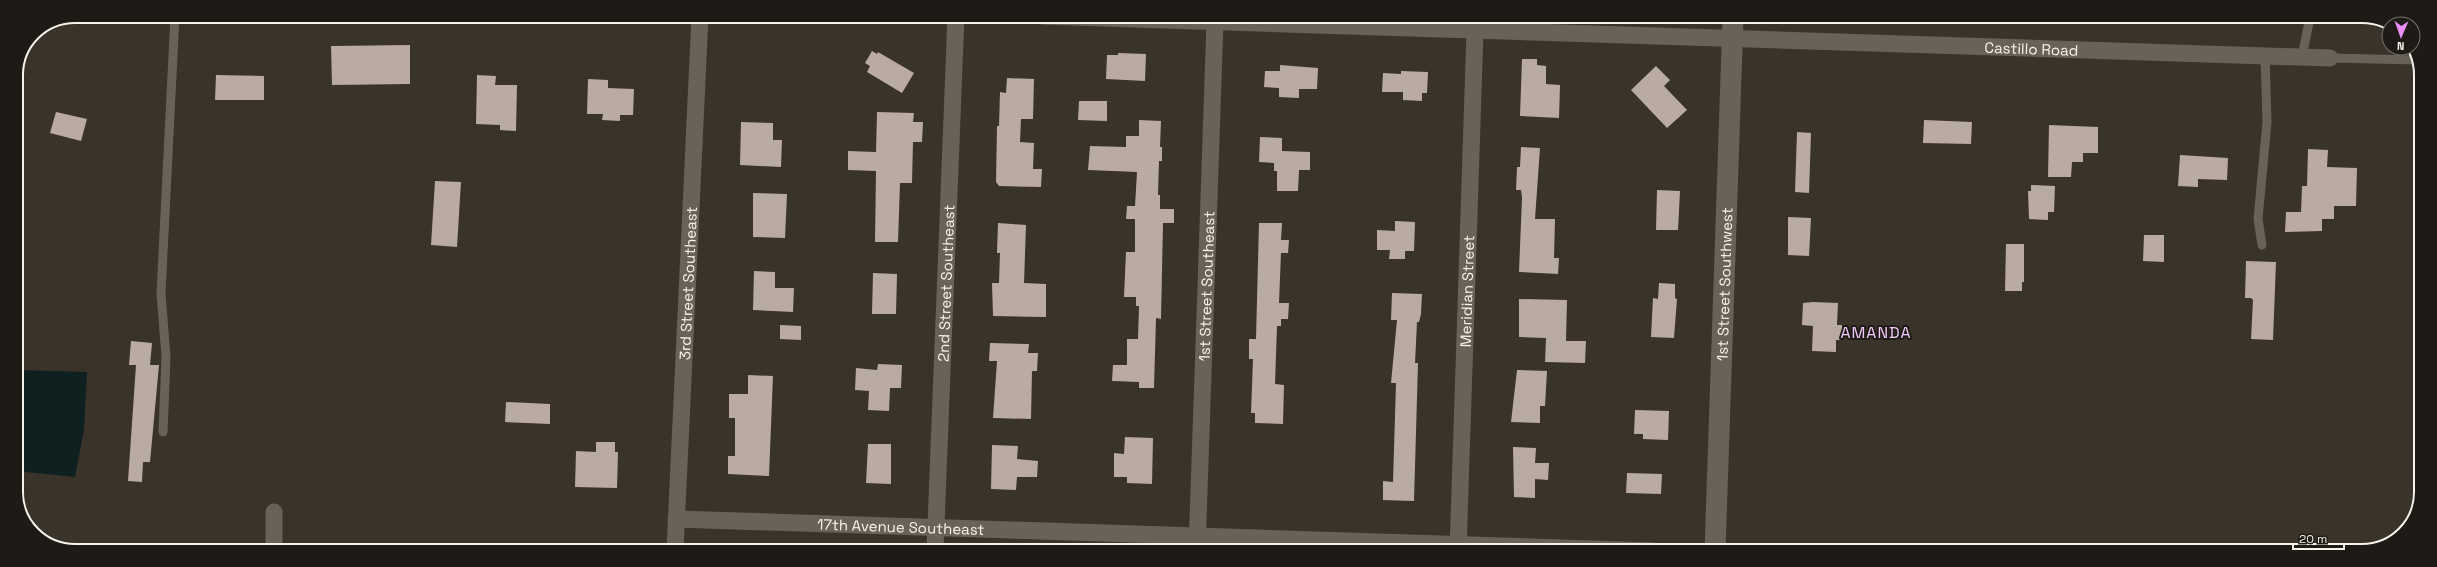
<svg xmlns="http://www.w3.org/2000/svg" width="2437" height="567" viewBox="0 0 2437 567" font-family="'Space Grotesk',sans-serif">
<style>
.water{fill:#0f2021}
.building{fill:#b9aba3}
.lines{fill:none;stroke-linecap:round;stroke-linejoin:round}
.service{stroke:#696257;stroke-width:9}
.minor{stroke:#696257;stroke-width:17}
.tertiary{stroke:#696257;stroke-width:21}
.labels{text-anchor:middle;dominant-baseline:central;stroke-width:4;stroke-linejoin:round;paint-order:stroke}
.street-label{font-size:15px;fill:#f6f3ec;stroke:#1e1b17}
.neighbourhood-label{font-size:16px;letter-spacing:1px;fill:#f4c9fb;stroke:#1e1b17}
.rim{fill:none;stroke:#f6f3ec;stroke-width:2}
</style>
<rect width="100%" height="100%" fill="#393329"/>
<!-- water -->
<path class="water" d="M 16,370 L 87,372 L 84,430 L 75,477 L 16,471 Z"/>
<!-- building -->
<g class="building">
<path d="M 410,45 L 410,84 L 332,85 L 331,46 Z"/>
<path d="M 872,51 L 877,54 L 878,52 L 914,73 L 902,93 L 867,72 L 870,66 L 865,63 Z"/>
<path d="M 1118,53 L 1146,54 L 1145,81 L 1106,79 L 1107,55 L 1118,55 Z"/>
<path d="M 1522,59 L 1537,59 L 1537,65 L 1546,66 L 1546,84 L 1560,85 L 1559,118 L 1520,116 Z"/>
<path d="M 1280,65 L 1318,68 L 1317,89 L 1299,89 L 1299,98 L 1279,97 L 1279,88 L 1264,87 L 1265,71 L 1280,71 Z"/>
<path d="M 1656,66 L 1670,80 L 1664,86 L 1687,110 L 1667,128 L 1631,90 Z"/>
<path d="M 1401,71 L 1428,72 L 1427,93 L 1422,93 L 1422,101 L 1403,100 L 1403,92 L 1382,92 L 1383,73 L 1401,74 Z"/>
<path d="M 216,75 L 264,76 L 264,100 L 215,100 Z"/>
<path d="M 477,75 L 496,76 L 495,85 L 517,85 L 516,131 L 500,130 L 500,125 L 476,124 Z"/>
<path d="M 1007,78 L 1034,79 L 1033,119 L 1021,119 L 1020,142 L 1034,143 L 1033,169 L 1042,169 L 1041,187 L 999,186 L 996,182 L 997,126 L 999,126 L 1000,92 L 1006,93 Z"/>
<path d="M 588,79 L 608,80 L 608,88 L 634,89 L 633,115 L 620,115 L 620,121 L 602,120 L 603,114 L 587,114 Z"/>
<path d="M 1079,101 L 1107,101 L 1107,121 L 1078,120 Z"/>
<path d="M 56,112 L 87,119 L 81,141 L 50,133 Z"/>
<path d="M 877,112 L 914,113 L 913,122 L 923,122 L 922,142 L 913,142 L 912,183 L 900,183 L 898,242 L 875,242 L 876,171 L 848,170 L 848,151 L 876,152 Z"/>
<path d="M 1139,120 L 1161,121 L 1160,147 L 1162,147 L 1162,161 L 1159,161 L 1158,195 L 1160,195 L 1160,209 L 1174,209 L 1174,223 L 1163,223 L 1161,319 L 1156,318 L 1154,388 L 1139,388 L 1139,382 L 1112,381 L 1113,365 L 1127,365 L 1127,339 L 1138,339 L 1139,306 L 1136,306 L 1136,297 L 1124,297 L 1126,252 L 1135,252 L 1135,219 L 1126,219 L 1127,206 L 1135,206 L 1137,172 L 1088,170 L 1090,146 L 1126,147 L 1126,136 L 1139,136 Z"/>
<path d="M 1924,120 L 1972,122 L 1971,144 L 1923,143 Z"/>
<path d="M 741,122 L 773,123 L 773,140 L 782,140 L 781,167 L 740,165 Z"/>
<path d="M 2049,125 L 2098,127 L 2098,153 L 2083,153 L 2083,162 L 2072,162 L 2071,177 L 2048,177 Z"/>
<path d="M 1797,132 L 1811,133 L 1809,193 L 1795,192 Z"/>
<path d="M 1260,137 L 1282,138 L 1282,151 L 1310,152 L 1310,170 L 1299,170 L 1298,191 L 1277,191 L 1277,171 L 1274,171 L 1274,163 L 1259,162 Z"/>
<path d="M 1521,147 L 1540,148 L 1535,219 L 1555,219 L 1554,258 L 1559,258 L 1558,274 L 1519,272 L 1522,198 L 1521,190 L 1516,190 L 1517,167 L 1520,167 Z"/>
<path d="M 2308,149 L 2328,150 L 2327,167 L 2357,168 L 2356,206 L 2334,206 L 2334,219 L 2322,219 L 2322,231 L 2285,232 L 2286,212 L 2301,212 L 2302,186 L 2307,186 Z"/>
<path d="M 2180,155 L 2228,158 L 2227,180 L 2198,179 L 2198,187 L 2178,186 Z"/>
<path d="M 435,181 L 461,182 L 457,247 L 431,245 Z"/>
<path d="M 2031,185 L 2055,186 L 2054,212 L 2048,212 L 2048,220 L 2029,219 L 2028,191 L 2031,191 Z"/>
<path d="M 1657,190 L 1680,191 L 1678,230 L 1656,230 Z"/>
<path d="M 753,193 L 787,194 L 785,238 L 753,237 Z"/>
<path d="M 1788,217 L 1811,218 L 1809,256 L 1788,255 Z"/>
<path d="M 1395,221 L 1415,222 L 1414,251 L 1405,251 L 1405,259 L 1389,259 L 1390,250 L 1377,250 L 1377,230 L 1395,231 Z"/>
<path d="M 998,223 L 1026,225 L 1024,283 L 1046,284 L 1046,317 L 993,316 L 992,283 L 999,283 L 1000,253 L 997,253 Z"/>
<path d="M 1259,223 L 1282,223 L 1281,240 L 1289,240 L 1288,253 L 1281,253 L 1279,303 L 1289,303 L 1288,319 L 1281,319 L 1281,326 L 1277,326 L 1275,384 L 1284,385 L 1283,424 L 1255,423 L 1255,413 L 1251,413 L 1253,359 L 1249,359 L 1249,339 L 1256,339 Z"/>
<path d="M 2144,235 L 2164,235 L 2164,262 L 2143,261 Z"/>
<path d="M 2006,244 L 2024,244 L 2024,282 L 2022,282 L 2022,291 L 2005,291 Z"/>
<path d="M 2246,261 L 2276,262 L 2273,340 L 2251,339 L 2253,300 L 2251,298 L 2245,298 Z"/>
<path d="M 754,271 L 775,272 L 775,288 L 794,288 L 793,312 L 753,310 Z"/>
<path d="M 873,273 L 897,274 L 896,314 L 872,314 Z"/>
<path d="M 1659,283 L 1675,284 L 1675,298 L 1677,299 L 1674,338 L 1651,337 L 1653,298 L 1658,299 Z"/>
<path d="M 1392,293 L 1422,294 L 1421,314 L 1419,322 L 1417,322 L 1415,363 L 1418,363 L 1414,501 L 1383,500 L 1383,481 L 1393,482 L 1396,383 L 1391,383 L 1397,320 L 1391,320 Z"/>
<path d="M 1519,299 L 1567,300 L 1566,341 L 1586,341 L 1585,363 L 1545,362 L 1546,338 L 1519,337 Z"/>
<path d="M 1813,302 L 1838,303 L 1837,325 L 1842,325 L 1842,340 L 1836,340 L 1836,352 L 1812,351 L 1813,326 L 1802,325 L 1803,303 Z"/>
<path d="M 780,325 L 801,326 L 801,340 L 780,339 Z"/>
<path d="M 131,341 L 152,343 L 150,365 L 159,365 L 150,462 L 143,462 L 142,482 L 128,481 L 136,365 L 129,365 Z"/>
<path d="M 990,343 L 1029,344 L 1028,353 L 1038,353 L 1037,371 L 1032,371 L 1031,419 L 993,418 L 997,361 L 989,361 Z"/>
<path d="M 878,364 L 902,365 L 901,388 L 890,388 L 889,411 L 868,410 L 869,391 L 855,390 L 856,368 L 877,370 Z"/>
<path d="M 1517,370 L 1547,371 L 1545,406 L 1540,406 L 1540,423 L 1511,422 Z"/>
<path d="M 748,375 L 773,376 L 769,476 L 728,474 L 728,456 L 735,456 L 735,418 L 729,418 L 729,394 L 748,394 Z"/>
<path d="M 506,402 L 550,404 L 550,424 L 505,422 Z"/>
<path d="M 1635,410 L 1669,411 L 1668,440 L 1643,439 L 1643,434 L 1634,434 Z"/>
<path d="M 1125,437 L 1153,438 L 1152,484 L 1127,483 L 1127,477 L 1114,477 L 1114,453 L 1124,454 Z"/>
<path d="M 596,442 L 615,442 L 615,452 L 618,452 L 617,488 L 575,487 L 576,451 L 596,452 Z"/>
<path d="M 868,444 L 891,444 L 891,484 L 866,483 Z"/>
<path d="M 992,445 L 1018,446 L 1017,459 L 1038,461 L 1037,477 L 1017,477 L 1016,490 L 991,489 Z"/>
<path d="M 1513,447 L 1536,448 L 1535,463 L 1549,463 L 1548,480 L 1535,479 L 1535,498 L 1514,497 Z"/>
<path d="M 1627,473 L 1662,474 L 1661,494 L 1626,493 Z"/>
</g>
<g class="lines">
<!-- service -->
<g class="service">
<path d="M 2302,57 L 2310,17"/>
<path d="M 2330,58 L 2417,60"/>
<path d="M 2262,245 L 2258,219 L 2267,122 L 2265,56"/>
<path d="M 163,432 L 166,357 L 161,293 L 175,16"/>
</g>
<!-- minor -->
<g class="minor">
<path id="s1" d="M 1042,16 L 2330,58"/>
<path id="s2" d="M 676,519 L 1654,551"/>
<path d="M 274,550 L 274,512"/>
<path id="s3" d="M 675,550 L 700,16"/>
<path id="s4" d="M 935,550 L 956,16"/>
<path id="s5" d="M 1197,550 L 1215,22"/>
<path id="s6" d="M 1458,551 L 1475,31"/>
</g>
<!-- tertiary -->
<path class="tertiary" id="s7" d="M 1715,551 L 1733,17"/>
</g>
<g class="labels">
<!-- street labels -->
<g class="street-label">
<text stroke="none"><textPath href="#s1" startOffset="990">Castillo Road</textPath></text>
<text stroke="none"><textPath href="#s3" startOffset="267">3rd Street Southeast</textPath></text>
<text stroke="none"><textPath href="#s4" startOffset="267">2nd Street Southeast</textPath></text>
<text stroke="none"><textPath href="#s7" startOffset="267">1st Street Southwest</textPath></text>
<text stroke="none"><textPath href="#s5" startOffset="264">1st Street Southeast</textPath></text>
<text stroke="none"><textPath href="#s6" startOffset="260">Meridian Street</textPath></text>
<text stroke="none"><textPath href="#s2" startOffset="225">17th Avenue Southeast</textPath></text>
</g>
<!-- neighbourhood labels -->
<g class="neighbourhood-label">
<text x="1876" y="332">AMANDA</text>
</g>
</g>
<!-- crop -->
<path d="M0 0H2437V567H0ZM75 23H2362A52 52 0 0 1 2414 75V492A52 52 0 0 1 2362 544H75A52 52 0 0 1 23 492V75A52 52 0 0 1 75 23Z" fill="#1e1b17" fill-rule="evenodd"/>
<path class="rim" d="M75 23H2362A52 52 0 0 1 2414 75V492A52 52 0 0 1 2362 544H75A52 52 0 0 1 23 492V75A52 52 0 0 1 75 23Z"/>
<!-- north arrow -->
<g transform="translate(2401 36) rotate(182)"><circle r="19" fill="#1e1b17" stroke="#74716c"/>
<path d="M0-3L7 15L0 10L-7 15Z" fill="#eb8dfb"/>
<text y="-6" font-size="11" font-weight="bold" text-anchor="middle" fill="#f6f3ec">N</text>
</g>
<!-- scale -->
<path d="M2293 543v6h51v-6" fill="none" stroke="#f6f3ec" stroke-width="2"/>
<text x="2299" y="543" font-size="12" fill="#f6f3ec" stroke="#1e1b17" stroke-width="3" paint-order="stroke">20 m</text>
</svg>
